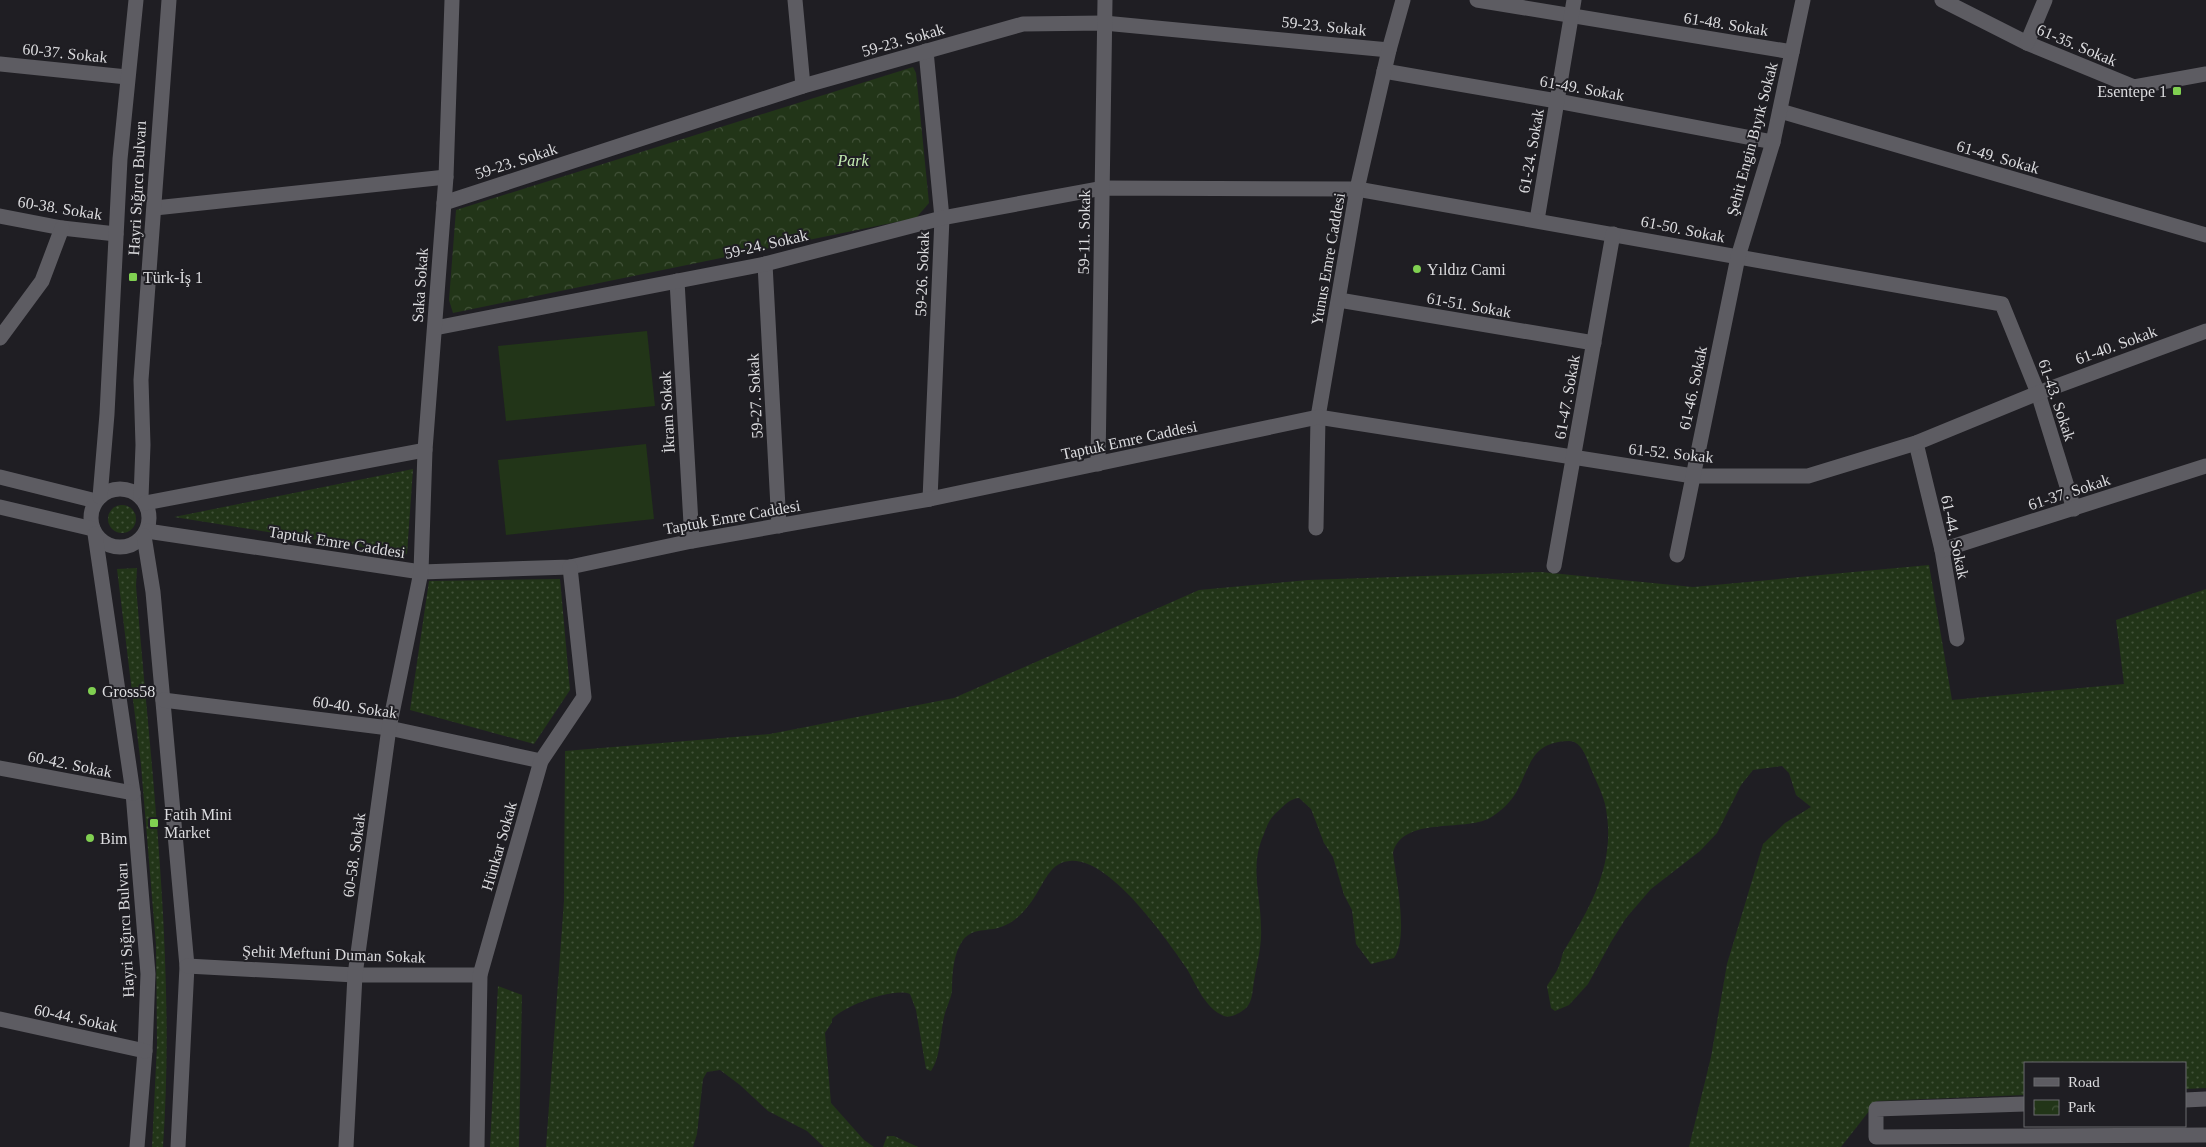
<svg xmlns="http://www.w3.org/2000/svg" width="2206" height="1147" viewBox="0 0 2206 1147" font-family="'Times New Roman',serif">
<style>
.grass{fill:url(#grass-dots)}
.park{fill:url(#park-crowns)}
.pitch{fill:#223518}
.lines{fill:none;stroke-linecap:round;stroke-linejoin:round}
.minor{stroke:#5d5c62;stroke-width:15}
.poi-dot{fill:#80d051;stroke:#1f1e23;stroke-width:2}
.labels{text-anchor:middle;dominant-baseline:central;stroke-width:4;stroke-linejoin:round;paint-order:stroke}
.street-label{font-size:16px;fill:#dcdcdf;stroke:#1f1e23}
.poi-label{font-size:16px;fill:#dcdcdf;stroke:#1f1e23;text-anchor:start}
.park-label{font-size:16px;font-style:italic;fill:#c3ebb1;stroke:#1f1e23}
</style>
<defs>
<pattern id="grass-dots" width="8" height="8" patternUnits="userSpaceOnUse" patternTransform="scale(1.25)"><rect width="8" height="8" fill="#223518"/><path d="M2 2h.1M6 6h.1" fill="none" stroke="#425239" stroke-width="1.8" stroke-linecap="round"/></pattern>
<pattern id="park-crowns" width="20" height="18" patternUnits="userSpaceOnUse" patternTransform="scale(1.25)"><rect width="20" height="18" fill="#223518"/><path d="M2 6a3 3 0 1 1 6 0M12 15a3 3 0 1 1 6 0" fill="none" stroke="#425239"/></pattern>
</defs>
<rect width="100%" height="100%" fill="#1f1e23"/>
<!-- grass -->
<g class="grass">
<path d="M 413,469 L 407,554 L 174,517 Z"/>
<circle cx="122" cy="519" r="14"/>
<path d="M 1929,565 L 1952,700 L 2124,684 L 2116,620 L 2206,589 L 2206,1088 L 2185,1089 L 2185,1063 L 2025,1063 L 2025,1095 L 1877,1101 L 1841,1147 L 1689,1147 L 1711,1057 L 1727,964 L 1763,844 L 1785,823 L 1811,807 L 1796,795 L 1789,773 L 1782,766 L 1753,770 L 1741,785 L 1717,833 L 1700,851 L 1651,889 L 1626,918 L 1611,942 L 1588,984 L 1569,1005 L 1555,1011 L 1551,1008 L 1547,986 C 1551,979 1558,971 1560,963 C 1562,958 1562,953 1565,949 C 1593,903 1617,860 1605,804 C 1602,792 1596,781 1591,769 C 1587,759 1582,741 1569,741 C 1532,742 1531,764 1517,791 C 1511,802 1500,812 1490,818 C 1464,832 1402,816 1393,853 C 1396,879 1409,937 1394,958 L 1371,964 L 1356,944 L 1352,910 L 1344,895 L 1333,857 L 1324,843 L 1311,809 L 1299,798 C 1289,799 1285,805 1277,812 C 1270,818 1267,825 1264,834 C 1249,866 1261,895 1261,928 C 1262,946 1257,963 1254,981 C 1252,992 1253,1005 1242,1011 C 1238,1014 1230,1018 1224,1016 C 1205,1008 1197,986 1187,969 C 1167,940 1110,857 1070,861 C 1047,862 1042,891 1028,906 C 1021,915 1013,923 1001,927 C 988,932 973,927 963,940 C 953,954 952,974 952,991 C 951,999 946,1008 944,1017 C 940,1034 941,1056 931,1071 L 926,1069 L 916,1010 L 910,994 C 893,987 844,1006 832,1019 L 832,1022 L 825,1033 L 831,1103 L 864,1140 L 874,1147 L 824,1147 L 807,1131 L 768,1111 L 740,1085 L 720,1070 L 707,1072 L 703,1079 L 697,1134 L 693,1147 L 546,1147 L 564,901 L 565,751 L 770,734 L 954,698 L 1199,590 L 1308,580 L 1541,572 L 1693,587 Z"/>
<path d="M 137,568 L 136,586 C 151,772 176,960 163,1147 L 152,1147 L 157,1044 L 156,945 L 141,765 L 117,569 Z"/>
<path d="M 560,579 L 570,690 L 534,744 L 410,710 L 429,581 Z"/>
<path d="M 498,986 L 522,995 L 519,1147 L 490,1147 Z"/>
<path d="M 887,1136 L 894,1136 L 918,1147 L 883,1147 Z"/>
</g>
<!-- park -->
<path class="park" d="M 913,67 L 916,73 L 929,203 L 916,218 L 453,313 L 449,300 L 456,210 Z"/>
<!-- pitch -->
<g class="pitch">
<path d="M 647,331 L 655,406 L 506,421 L 498,346 Z"/>
<path d="M 646,444 L 654,519 L 506,535 L 498,460 Z"/>
</g>
<g class="lines">
<!-- minor -->
<g class="minor">
<path d="M 795,0 L 803,86"/>
<path d="M 1477,0 L 1792,52"/>
<path d="M 1942,0 L 2027,43 L 2134,87 L 2206,74"/>
<path d="M 2027,43 L 2045,0"/>
<path d="M 926,51 L 942,218 L 930,499"/>
<path d="M 0,64 L 127,77"/>
<path d="M 1384,71 L 1557,101 L 1773,142"/>
<path d="M 1780,111 L 2206,235"/>
<path d="M 444,203 L 803,86 L 1023,24 L 1104,23 L 1389,50"/>
<path d="M 155,208 L 446,177"/>
<path d="M 0,216 L 62,228 L 116,234"/>
<path d="M 1537,220 L 1574,0"/>
<path d="M 765,264 L 779,526"/>
<path d="M 677,281 L 692,541"/>
<path d="M 1339,300 L 1594,343"/>
<path d="M 435,328 L 765,264 L 942,218 L 1103,188 L 1357,189 L 2002,304 L 2038,393 L 2074,509"/>
<path d="M 0,338 L 42,281 L 62,228"/>
<path d="M 1916,443 L 1942,550 L 1957,639"/>
<path d="M 1098,464 L 1105,0"/>
<path d="M 0,477 L 96,501"/>
<circle cx="120" cy="518" r="29"/>
<path d="M 100,497 L 107,414 L 120,159 L 136,0"/>
<path d="M 141,498 L 143,445 L 141,380 L 169,0"/>
<path d="M 145,503 L 425,450"/>
<path d="M 0,507 L 93,529"/>
<path d="M 1316,528 L 1318,417 L 1357,189 L 1389,50 L 1403,0"/>
<path d="M 147,531 L 421,572 L 570,567 L 692,541 L 930,499 L 1318,417 L 1693,476 L 1808,476 L 1916,443 L 2038,393 L 2206,331"/>
<path d="M 95,534 L 133,793 L 148,974 L 145,1051 L 137,1147"/>
<path d="M 144,536 L 153,592 L 187,966 L 178,1147"/>
<path d="M 1942,550 L 2206,466"/>
<path d="M 1677,555 L 1738,257 L 1773,142 L 1803,0"/>
<path d="M 1554,566 L 1613,234"/>
<path d="M 163,700 L 389,728 L 541,761"/>
<path d="M 0,768 L 133,793"/>
<path d="M 187,966 L 355,975 L 480,975"/>
<path d="M 0,1019 L 145,1051"/>
<path d="M 2185,1100 L 2206,1099"/>
<path d="M 2025,1104 L 1876,1109 L 1876,1137 L 2206,1135"/>
<path d="M 346,1147 L 355,975 L 389,728 L 421,572 L 425,450 L 446,177 L 452,0"/>
<path d="M 477,1147 L 480,975 L 541,761 L 584,697 L 570,567"/>
</g>
</g>
<!-- markers -->
<g class="poi-dot">
<rect x="2172" y="86" width="10" height="10" rx="2.5"/>
<circle cx="1417" cy="269" r="5"/>
<rect x="128" y="272" width="10" height="10" rx="2.5"/>
<circle cx="92" cy="691" r="5"/>
<rect x="149" y="818" width="10" height="10" rx="2.5"/>
<circle cx="90" cy="838" r="5"/>
</g>
<g class="labels">
<!-- street labels -->
<g class="street-label">
<text transform="translate(1726 24) rotate(9)">61-48. Sokak</text>
<text transform="translate(1324 26) rotate(6)">59-23. Sokak</text>
<text transform="translate(903 40) rotate(-16)">59-23. Sokak</text>
<text transform="translate(2077 45) rotate(23)">61-35. Sokak</text>
<text transform="translate(65 53) rotate(6)">60-37. Sokak</text>
<text transform="translate(1582 88) rotate(10)">61-49. Sokak</text>
<text transform="translate(1752 139) rotate(-75)">Şehit Engin Bıyık Sokak</text>
<text transform="translate(1531 151) rotate(-80)">61-24. Sokak</text>
<text transform="translate(1998 157) rotate(16)">61-49. Sokak</text>
<text transform="translate(516 161) rotate(-18)">59-23. Sokak</text>
<text transform="translate(137 188) rotate(-87)">Hayri Sığırcı Bulvarı</text>
<text transform="translate(60 208) rotate(9)">60-38. Sokak</text>
<text transform="translate(1683 229) rotate(11)">61-50. Sokak</text>
<text transform="translate(1084 232) rotate(-89)">59-11. Sokak</text>
<text transform="translate(766 244) rotate(-13)">59-24. Sokak</text>
<text transform="translate(1328 259) rotate(-80)">Yunus Emre Caddesi</text>
<text transform="translate(922 274) rotate(-88)">59-26. Sokak</text>
<text transform="translate(420 285) rotate(-86)">Saka Sokak</text>
<text transform="translate(1469 305) rotate(10)">61-51. Sokak</text>
<text transform="translate(2116 345) rotate(-20)">61-40. Sokak</text>
<text transform="translate(1693 388) rotate(-78)">61-46. Sokak</text>
<text transform="translate(755 396) rotate(-93)">59-27. Sokak</text>
<text transform="translate(1567 397) rotate(-80)">61-47. Sokak</text>
<text transform="translate(2057 400) rotate(71)">61-43. Sokak</text>
<text transform="translate(667 412) rotate(-93)">İkram Sokak</text>
<text transform="translate(1129 440) rotate(-12)">Taptuk Emre Caddesi</text>
<text transform="translate(1671 453) rotate(6)">61-52. Sokak</text>
<text transform="translate(2069 492) rotate(-18)">61-37. Sokak</text>
<text transform="translate(732 517) rotate(-10)">Taptuk Emre Caddesi</text>
<text transform="translate(1955 537) rotate(78)">61-44. Sokak</text>
<text transform="translate(337 542) rotate(9)">Taptuk Emre Caddesi</text>
<text transform="translate(355 707) rotate(8)">60-40. Sokak</text>
<text transform="translate(70 764) rotate(11)">60-42. Sokak</text>
<text transform="translate(499 846) rotate(-74)">Hünkar Sokak</text>
<text transform="translate(354 855) rotate(-82)">60-58. Sokak</text>
<text transform="translate(125 930) rotate(-93)">Hayri Sığırcı Bulvarı</text>
<text transform="translate(334 954) rotate(2)">Şehit Meftuni Duman Sokak</text>
<text transform="translate(76 1018) rotate(12)">60-44. Sokak</text>
</g>
<!-- poi labels -->
<g class="poi-label">
<text x="2167" y="91" text-anchor="end">Esentepe 1</text>
<text x="1427" y="269">Yıldız Cami</text>
<text x="143" y="277">Türk-İş 1</text>
<text x="102" y="691">Gross58</text>
<text x="164" y="814">Fatih Mini<tspan x="164" dy="18">Market</tspan></text>
<text x="100" y="838">Bim</text>
</g>
<!-- park labels -->
<g class="park-label">
<text x="853" y="160">Park</text>
</g>
</g>
<!-- legend -->
<rect x="2024" y="1062" width="162" height="65" fill="#1f1e23" stroke="#6b6a6e"/>
<rect x="2034" y="1078" width="25" height="8" fill="#5d5c62" stroke="#6b6a6e"/>
<text x="2068" y="1087" font-size="15" fill="#dcdcdf">Road</text>
<rect x="2034" y="1100" width="25" height="15" fill="url(#park-crowns)" stroke="#6b6a6e"/>
<text x="2068" y="1112" font-size="15" fill="#dcdcdf">Park</text>
</svg>
